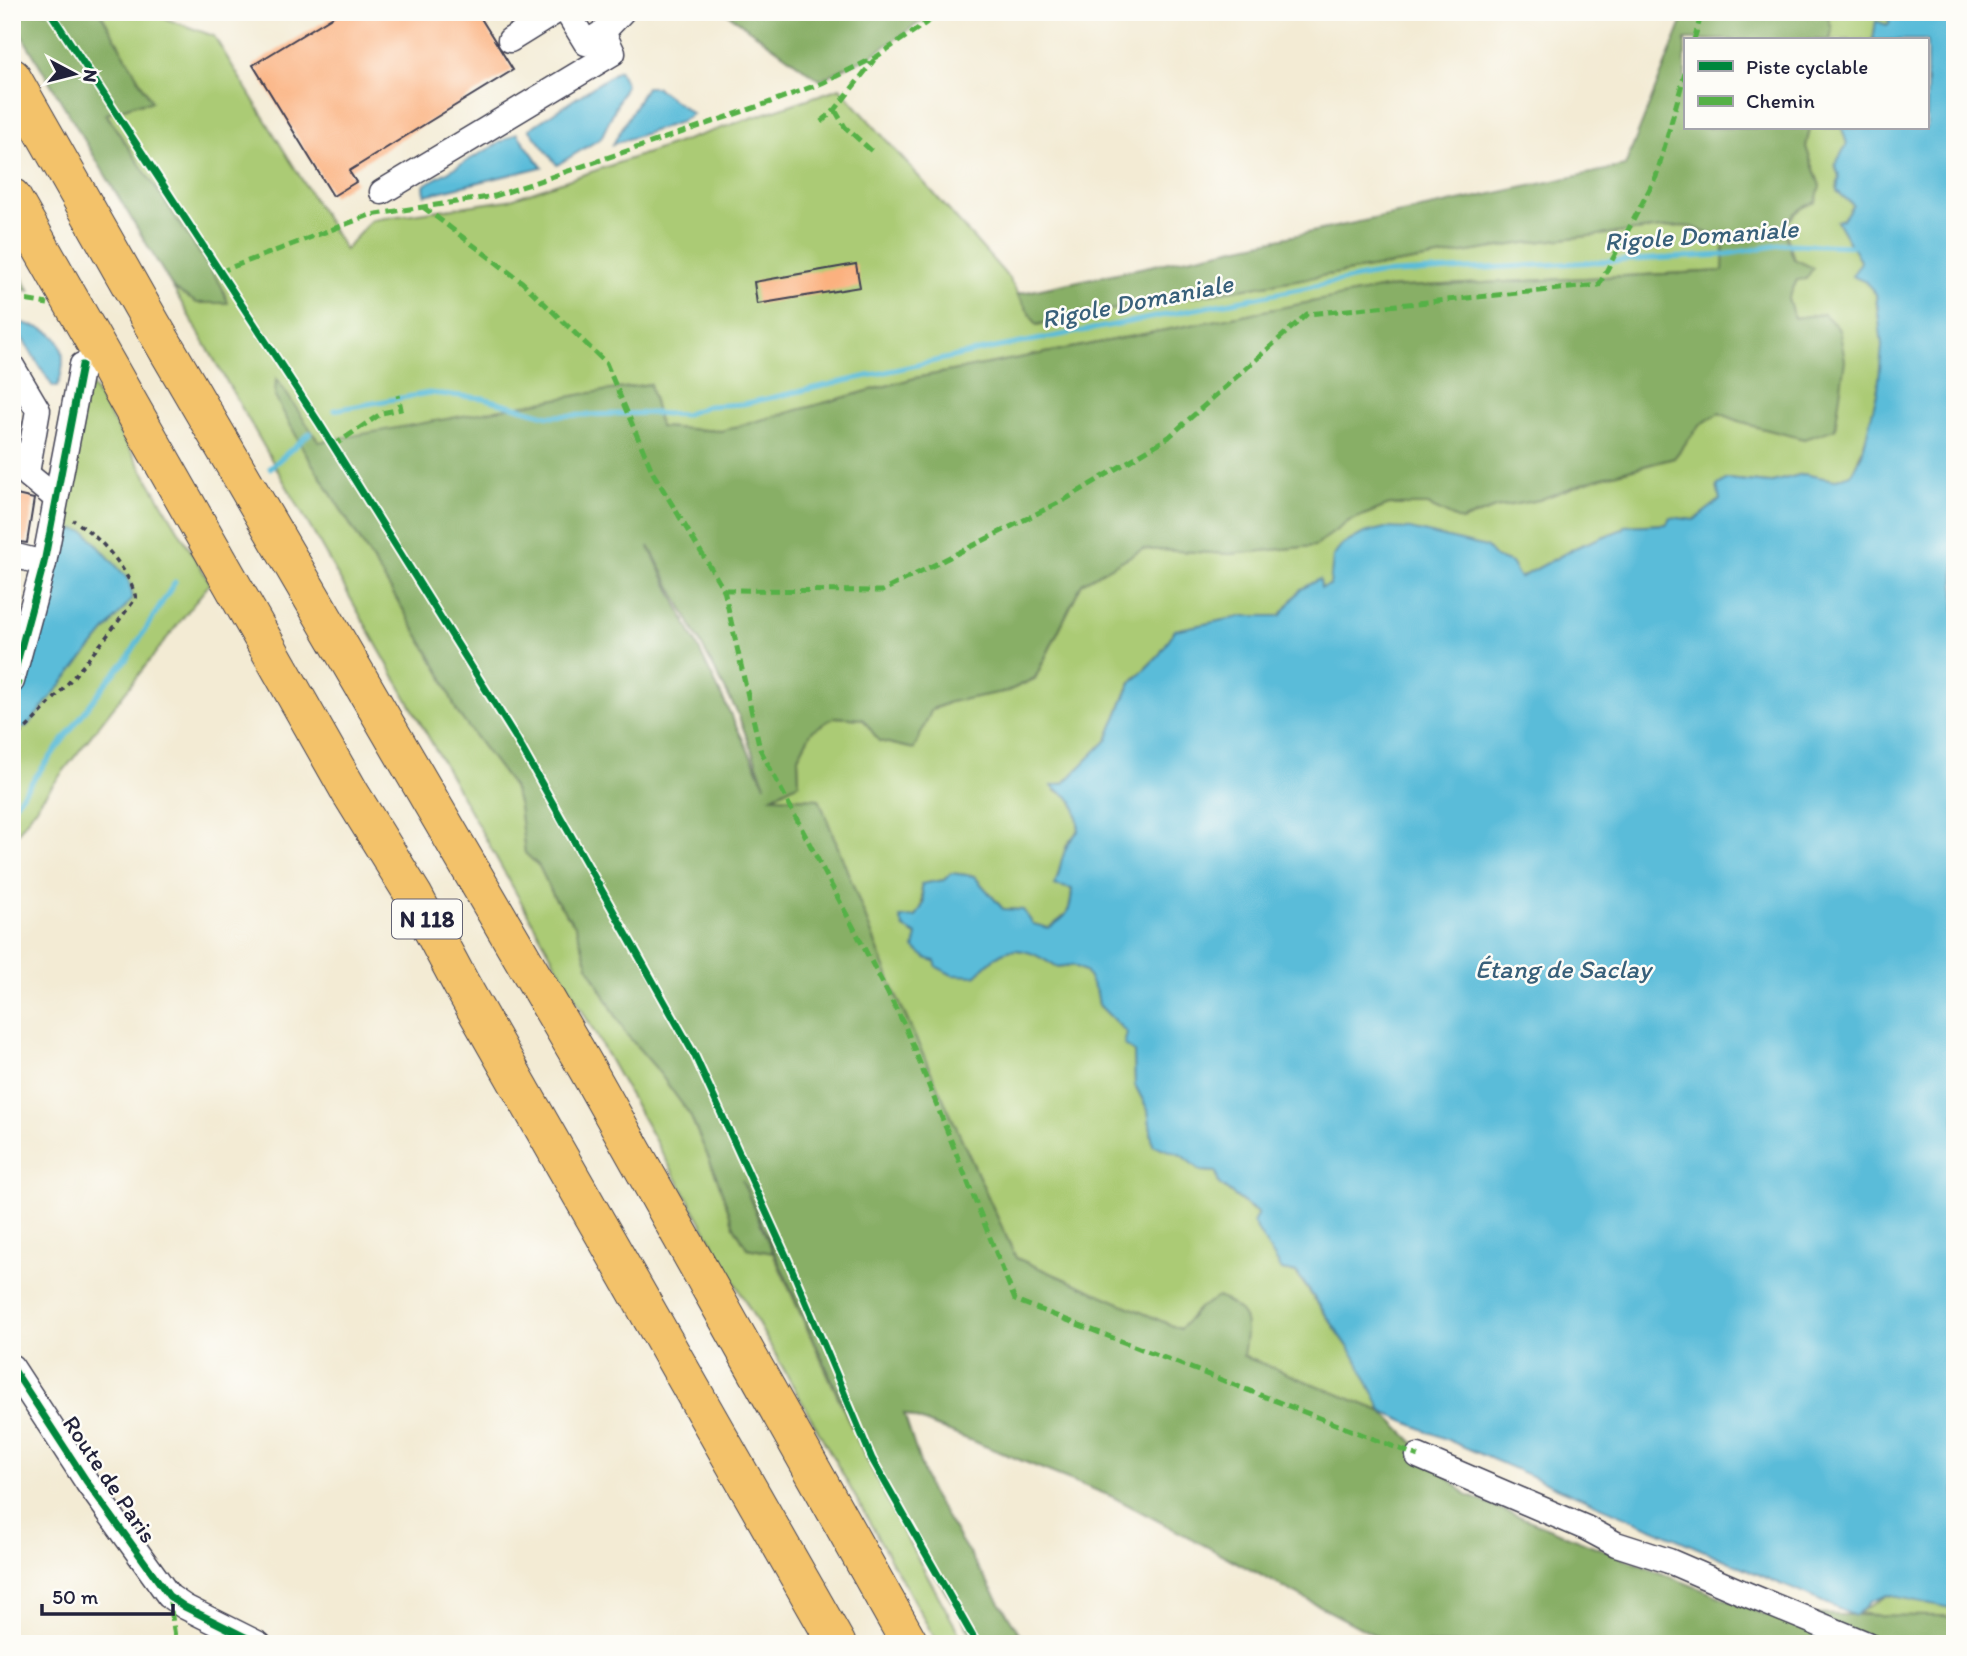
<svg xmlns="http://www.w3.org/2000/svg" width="1967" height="1656" viewBox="0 0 1967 1656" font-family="Itim,sans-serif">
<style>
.green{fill:#abcb74;stroke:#667658;stroke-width:2}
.forest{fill:#88af66;stroke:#556850;stroke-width:2;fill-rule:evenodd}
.water{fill:#5abcd9;stroke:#3e6f8a;stroke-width:2}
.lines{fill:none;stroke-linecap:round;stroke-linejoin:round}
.stream{stroke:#5abcd9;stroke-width:5}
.building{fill:#fbb17f}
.minor-casing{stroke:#414052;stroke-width:27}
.highway-casing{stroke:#414052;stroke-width:39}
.path{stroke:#414052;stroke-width:3.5;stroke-dasharray:5 5;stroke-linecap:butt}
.minor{stroke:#fff;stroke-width:24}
.highway{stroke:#f3c26a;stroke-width:37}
.quiet{stroke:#55b146;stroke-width:5;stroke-dasharray:10 5;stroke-linecap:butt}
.cycleway-casing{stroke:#fdfcf7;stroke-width:11}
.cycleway{stroke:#00873e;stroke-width:7}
.labels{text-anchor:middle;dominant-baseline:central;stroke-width:5;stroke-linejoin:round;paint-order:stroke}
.shield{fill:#fdfcf7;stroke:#646373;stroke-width:2}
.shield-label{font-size:23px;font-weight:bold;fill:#22223b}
.street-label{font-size:24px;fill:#22223b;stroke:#fdfcf7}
.water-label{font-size:26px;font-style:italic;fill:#38607a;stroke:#fdfcf7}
</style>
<rect width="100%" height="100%" fill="#fdfcf7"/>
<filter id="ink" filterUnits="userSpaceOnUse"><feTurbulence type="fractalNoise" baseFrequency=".0143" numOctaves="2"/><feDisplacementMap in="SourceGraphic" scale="14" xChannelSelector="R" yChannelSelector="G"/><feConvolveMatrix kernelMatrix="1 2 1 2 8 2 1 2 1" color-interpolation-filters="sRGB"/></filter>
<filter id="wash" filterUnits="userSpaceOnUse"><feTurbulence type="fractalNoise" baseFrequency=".00686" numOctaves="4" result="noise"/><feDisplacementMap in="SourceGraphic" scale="28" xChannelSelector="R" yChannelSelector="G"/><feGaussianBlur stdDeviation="1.57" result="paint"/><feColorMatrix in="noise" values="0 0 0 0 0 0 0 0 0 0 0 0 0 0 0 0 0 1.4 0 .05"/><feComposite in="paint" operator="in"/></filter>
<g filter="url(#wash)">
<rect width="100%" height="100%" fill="#f3ebd4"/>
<!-- green -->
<g class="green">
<path d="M 100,12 L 147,12 L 214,36 L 345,250 L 371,220 L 508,200 L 840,88 L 1008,277 L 1037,325 L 1066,317 L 1525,243 L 1680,226 L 1693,227 L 1724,240 L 1724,271 L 1384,288 L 915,378 L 721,431 L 660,427 L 650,384 L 318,443 L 277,379 L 305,452 L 401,606 L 441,674 L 457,712 L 513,787 L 519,806 L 525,853 L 539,866 L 554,897 L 576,927 L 589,968 L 626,1033 L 655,1067 L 690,1115 L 716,1175 L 734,1226 L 747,1248 L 773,1253 L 855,1435 L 897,1521 L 965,1644 L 938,1644 L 329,560 L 173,288 L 197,303 L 227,303 L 106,113 L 136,104 L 151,102 Z"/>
<path d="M 1826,12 L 1885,12 L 1884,15 L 1890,21 L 1887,25 L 1876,21 L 1873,40 L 1830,40 L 1832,29 Z"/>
<path d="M 1810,128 L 1842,128 L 1847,144 L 1835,165 L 1839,176 L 1837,191 L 1853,205 L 1843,219 L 1837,221 L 1861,263 L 1866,282 L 1876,294 C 1876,310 1881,326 1882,342 C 1883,378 1868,443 1851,474 L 1834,480 L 1803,474 L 1769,483 L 1727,479 L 1721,500 L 1694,520 L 1670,517 L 1667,524 L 1625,526 L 1623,529 L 1577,547 L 1520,578 L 1511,563 L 1495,557 L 1485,547 L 1321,588 L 1320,580 L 1301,589 L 1280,616 L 1244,616 L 1176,630 L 1159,655 L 1130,683 L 1107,740 L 1056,791 L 1069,796 L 1076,809 L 1079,830 L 1067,844 L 1055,885 L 1072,888 C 1071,911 1068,916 1048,928 L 1033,924 L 1023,910 L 1003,909 L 974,876 L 951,873 L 944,880 L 921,884 C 924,909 923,912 904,928 L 917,935 L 935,961 L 975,976 C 983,969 992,958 1002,953 C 1021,944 1041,957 1056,967 L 1073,965 L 1085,971 L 1097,993 L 1099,1005 L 1127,1033 L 1134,1052 L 1135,1085 L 1148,1110 L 1153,1145 L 1182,1155 L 1201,1171 L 1216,1172 L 1219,1184 L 1258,1214 L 1282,1270 L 1296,1273 L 1356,1358 L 1383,1412 L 1242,1356 L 1199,1308 L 1180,1330 L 1016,1258 L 895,993 L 819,799 L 771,797 L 799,783 L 798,757 L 812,730 L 835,717 L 863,719 L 879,741 L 932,710 L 950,702 L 1008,691 L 1035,679 L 1082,583 L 1143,549 L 1230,554 L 1314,546 L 1349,521 L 1389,505 L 1428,505 L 1462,521 L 1495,508 L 1539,500 L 1595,479 L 1674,458 L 1700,425 L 1719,413 L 1749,425 L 1804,439 L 1824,314 L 1794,318 L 1788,299 L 1797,280 L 1794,259 L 1785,230 L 1788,222 L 1820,186 L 1806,147 Z"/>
<path d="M 83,371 L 210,583 L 41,800 L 12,841 L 12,711 L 44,583 Z"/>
<path d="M 1888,1595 L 1955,1607 L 1955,1624 L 1858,1613 Z"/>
</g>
<!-- forest -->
<g class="forest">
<path d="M 12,12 L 100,12 L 152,102 L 136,104 L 106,114 L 221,285 L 228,303 L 197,303 L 173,288 L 12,19 Z"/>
<path d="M 725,12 L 935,12 L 874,54 L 820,80 Z"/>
<path d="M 1686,12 L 1826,12 L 1832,29 L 1830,40 L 1685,40 L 1685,128 L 1810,128 L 1806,147 L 1820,186 L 1816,202 C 1804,206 1785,216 1786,232 C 1786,240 1791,251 1794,259 L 1813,268 L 1806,279 L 1797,280 L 1788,299 L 1794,318 L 1824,314 L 1839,329 L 1845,360 L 1835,429 L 1804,439 L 1749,425 L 1719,413 L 1700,425 L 1674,458 L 1595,479 L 1539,500 L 1495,508 L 1461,521 L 1428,505 L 1389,505 L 1349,521 L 1315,546 L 1230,554 L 1143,549 L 1082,583 L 1035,678 L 1008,691 L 950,702 L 932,709 L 914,749 L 879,741 L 863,719 L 835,717 L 812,731 L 798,757 L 799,783 L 772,797 L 819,799 L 895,993 L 1016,1258 L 1180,1329 L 1199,1308 L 1218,1297 C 1251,1312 1248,1323 1243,1356 L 1383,1412 L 1466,1495 L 1763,1614 L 1944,1616 L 1955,1618 L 1955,1644 L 1391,1644 L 1113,1497 L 904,1414 L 929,1490 L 1026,1644 L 977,1644 L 872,1469 L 742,1180 L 773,1253 L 747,1248 L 734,1226 L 716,1175 L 690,1115 L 655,1067 L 626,1034 L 589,968 L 576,927 L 554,897 L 539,866 L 525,853 L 519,806 L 513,787 L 457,712 L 441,674 L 401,606 L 305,452 L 275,397 L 276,378 L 319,442 L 584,394 L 650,384 L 660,427 L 721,431 L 915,378 L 1384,288 L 1723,271 L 1724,240 L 1693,227 L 1680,226 L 1525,243 L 1066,317 L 1037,325 L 1017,294 L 1625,166 ZM 649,546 L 737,712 L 765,785 L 649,547 Z"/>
<path d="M 12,261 L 30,291 L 12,288 Z"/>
</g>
<!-- water -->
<g class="water">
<path d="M 1885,12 L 1955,12 L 1955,1609 L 1888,1595 L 1871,1601 L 1855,1616 L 1383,1412 L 1356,1358 L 1297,1273 L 1282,1270 L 1253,1223 L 1258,1213 L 1219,1184 L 1216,1172 L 1201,1171 L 1181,1155 L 1153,1145 L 1148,1110 L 1135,1085 L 1134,1052 L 1124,1045 L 1127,1033 L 1099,1005 L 1097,993 L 1085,971 L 1073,965 L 1056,967 C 1041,957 1021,944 1002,953 C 992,958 983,969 975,976 L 952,975 L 937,967 L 935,961 L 928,959 L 914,948 L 917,935 L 904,928 L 900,918 L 916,917 L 924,903 L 921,884 L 944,880 L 951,873 L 974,876 L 1003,909 L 1023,910 L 1033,924 L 1048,928 C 1068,917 1071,911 1072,889 L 1054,885 C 1060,876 1059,866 1063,856 C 1066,845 1072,838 1079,830 C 1077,819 1077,802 1067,796 C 1061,791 1057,792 1052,786 L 1064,783 L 1107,740 L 1130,684 L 1159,655 L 1175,630 L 1244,616 L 1280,616 L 1301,589 L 1320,579 L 1321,588 L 1330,585 L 1333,557 L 1342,545 L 1364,533 L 1385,528 L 1410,529 L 1486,547 L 1495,557 L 1511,563 L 1520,578 L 1577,547 L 1623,529 L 1625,526 L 1667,524 L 1670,517 L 1694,520 L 1720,500 L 1717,486 L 1727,479 L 1769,483 L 1803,474 L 1834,480 L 1851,474 L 1862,454 L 1878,389 L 1882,346 L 1876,294 L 1866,282 L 1852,276 L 1861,262 L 1837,221 L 1843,219 L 1853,205 L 1837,191 L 1839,176 L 1835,165 L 1847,144 L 1842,128 L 1927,128 L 1927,40 L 1873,40 L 1876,21 L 1887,25 L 1890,22 L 1884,15 Z"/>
<path d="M 619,70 L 626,85 L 601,138 L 557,165 L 529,129 Z"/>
<path d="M 646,87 L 656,87 L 692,114 L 680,122 L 613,144 Z"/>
<path d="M 517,133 L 542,167 L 425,195 L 424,185 Z"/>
<path d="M 23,323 C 30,325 38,327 45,330 C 68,340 65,368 57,387 L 53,387 L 17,330 L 15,324 Z"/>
<path d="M 74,529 L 86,532 L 128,579 L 132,592 L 132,599 L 27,726 L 20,728 L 15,723 L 15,714 L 50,596 L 62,540 Z"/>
</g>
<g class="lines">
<!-- stream -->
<g class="stream">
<path d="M 334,410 L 429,393 L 483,398 L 549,416 L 653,413 L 684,415 L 707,406 L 743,404 L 979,351 L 1377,274 L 1722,255 L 1786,244 L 1857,246"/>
<path d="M 270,468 L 310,433"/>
<path d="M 12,808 L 106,683 L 127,659 L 175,582"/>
</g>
</g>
<g id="blocks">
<!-- building -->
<g class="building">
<path d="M 340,12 L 477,12 L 513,70 L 349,171 L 356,182 L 333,196 L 253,65 Z"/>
<path d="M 856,264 L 860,287 L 757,304 L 754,282 Z"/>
<path d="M 12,494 L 34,499 L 27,543 L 12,541 Z"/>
</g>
</g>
</g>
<g filter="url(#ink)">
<use href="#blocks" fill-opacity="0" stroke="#414052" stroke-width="2"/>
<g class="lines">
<!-- minor casing -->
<g class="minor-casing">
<g id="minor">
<path d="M 567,12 L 586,43 L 603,32 L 622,12"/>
<path d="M 510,40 L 555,12"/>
<path d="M 382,192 L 613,53 L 603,32"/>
<path d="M 12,366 L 38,410 L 27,473"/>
<path d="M 12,452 L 29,476 L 56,498"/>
<path d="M 12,555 L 44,563"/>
<path d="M 12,681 L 44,563 L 82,365"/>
<path d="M 12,1367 L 87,1482 L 169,1596 L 185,1607 L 259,1644"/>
<path d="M 1418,1456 L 1586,1528 L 1616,1544 L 1669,1561 L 1736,1590 L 1867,1644"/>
</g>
</g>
<!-- highway casing -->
<g class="highway-casing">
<g id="highway">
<path d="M 12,77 L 152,324 L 587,1069 L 910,1644"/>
<path d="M 12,197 L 351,794 L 414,896 L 461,984 L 837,1644"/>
</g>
</g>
<!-- path -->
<path class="path" d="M 12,742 C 58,698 98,649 136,598 C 128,568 99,536 73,520"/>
<!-- minor -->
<use href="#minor" class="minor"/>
<!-- highway -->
<use href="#highway" class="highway"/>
<!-- quiet -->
<g class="quiet">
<path d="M 1694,40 L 1702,12"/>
<path d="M 835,110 L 845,127 L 874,153"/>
<path d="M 821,122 L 835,110 L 874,60"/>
<path d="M 423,207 L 522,282 L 606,363 L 653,473 L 724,590 L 760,749 L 905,1026 L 1015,1300 L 1418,1456"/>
<path d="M 219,272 L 370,215 L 495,196 L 765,104 L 822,83 L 876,57 L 942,12"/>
<path d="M 12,298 L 48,304"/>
<path d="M 333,446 L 382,413 L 401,409 L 398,395"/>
<path d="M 724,590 L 882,591 L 1066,499 L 1169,437 L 1307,314 L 1599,285 L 1656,177 L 1685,73"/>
<path d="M 12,705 L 21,676"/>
<path d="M 169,1596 L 176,1644"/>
</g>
<!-- cycleway casing -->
<g class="cycleway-casing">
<g id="cycleway">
<path d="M 50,12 L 319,423 L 516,738 L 695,1056 L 788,1260 L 872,1459 L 977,1644"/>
<path d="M 12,681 L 44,563 L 82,365"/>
<path d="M 12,1367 L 87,1482 L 169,1596 L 185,1607 L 259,1644"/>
</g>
</g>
<!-- cycleway -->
<use href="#cycleway" class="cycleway"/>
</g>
</g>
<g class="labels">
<!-- shield labels -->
<rect class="shield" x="392" y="899.5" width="70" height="39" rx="5"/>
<g class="shield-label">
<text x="427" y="919">N 118</text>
</g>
<!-- street labels -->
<g class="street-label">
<text transform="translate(110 1479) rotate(56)">Route de Paris</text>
</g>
<!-- water labels -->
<g class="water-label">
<text transform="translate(1701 235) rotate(-4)">Rigole Domaniale</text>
<text transform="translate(1137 301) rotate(-11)">Rigole Domaniale</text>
<text x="1563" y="969">Étang de Saclay</text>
</g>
</g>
<!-- margin -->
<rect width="1967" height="1656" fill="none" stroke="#fdfcf7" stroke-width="42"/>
<!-- legend -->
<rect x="1684" y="38" width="245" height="91" fill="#fdfcf7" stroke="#a5a5ac" stroke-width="2"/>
<rect x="1698" y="61" width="35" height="10" fill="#00873e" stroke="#a5a5ac" stroke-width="2"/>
<text x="1746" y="74" font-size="21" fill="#22223b">Piste cyclable</text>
<rect x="1698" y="96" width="35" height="10" fill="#55b146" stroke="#a5a5ac" stroke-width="2"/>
<text x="1746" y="108" font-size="21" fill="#22223b">Chemin</text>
<!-- north arrow -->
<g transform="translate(74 74) rotate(97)" stroke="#fdfcf7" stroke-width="5" paint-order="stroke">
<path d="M0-5L12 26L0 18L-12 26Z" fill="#22223b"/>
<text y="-10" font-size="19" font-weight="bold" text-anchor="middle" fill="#22223b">N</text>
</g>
<!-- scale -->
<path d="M42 1604v10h131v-10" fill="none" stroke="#22223b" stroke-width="3.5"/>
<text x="52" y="1604" font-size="21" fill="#22223b" stroke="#fdfcf7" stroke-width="5" paint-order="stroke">50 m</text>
</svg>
